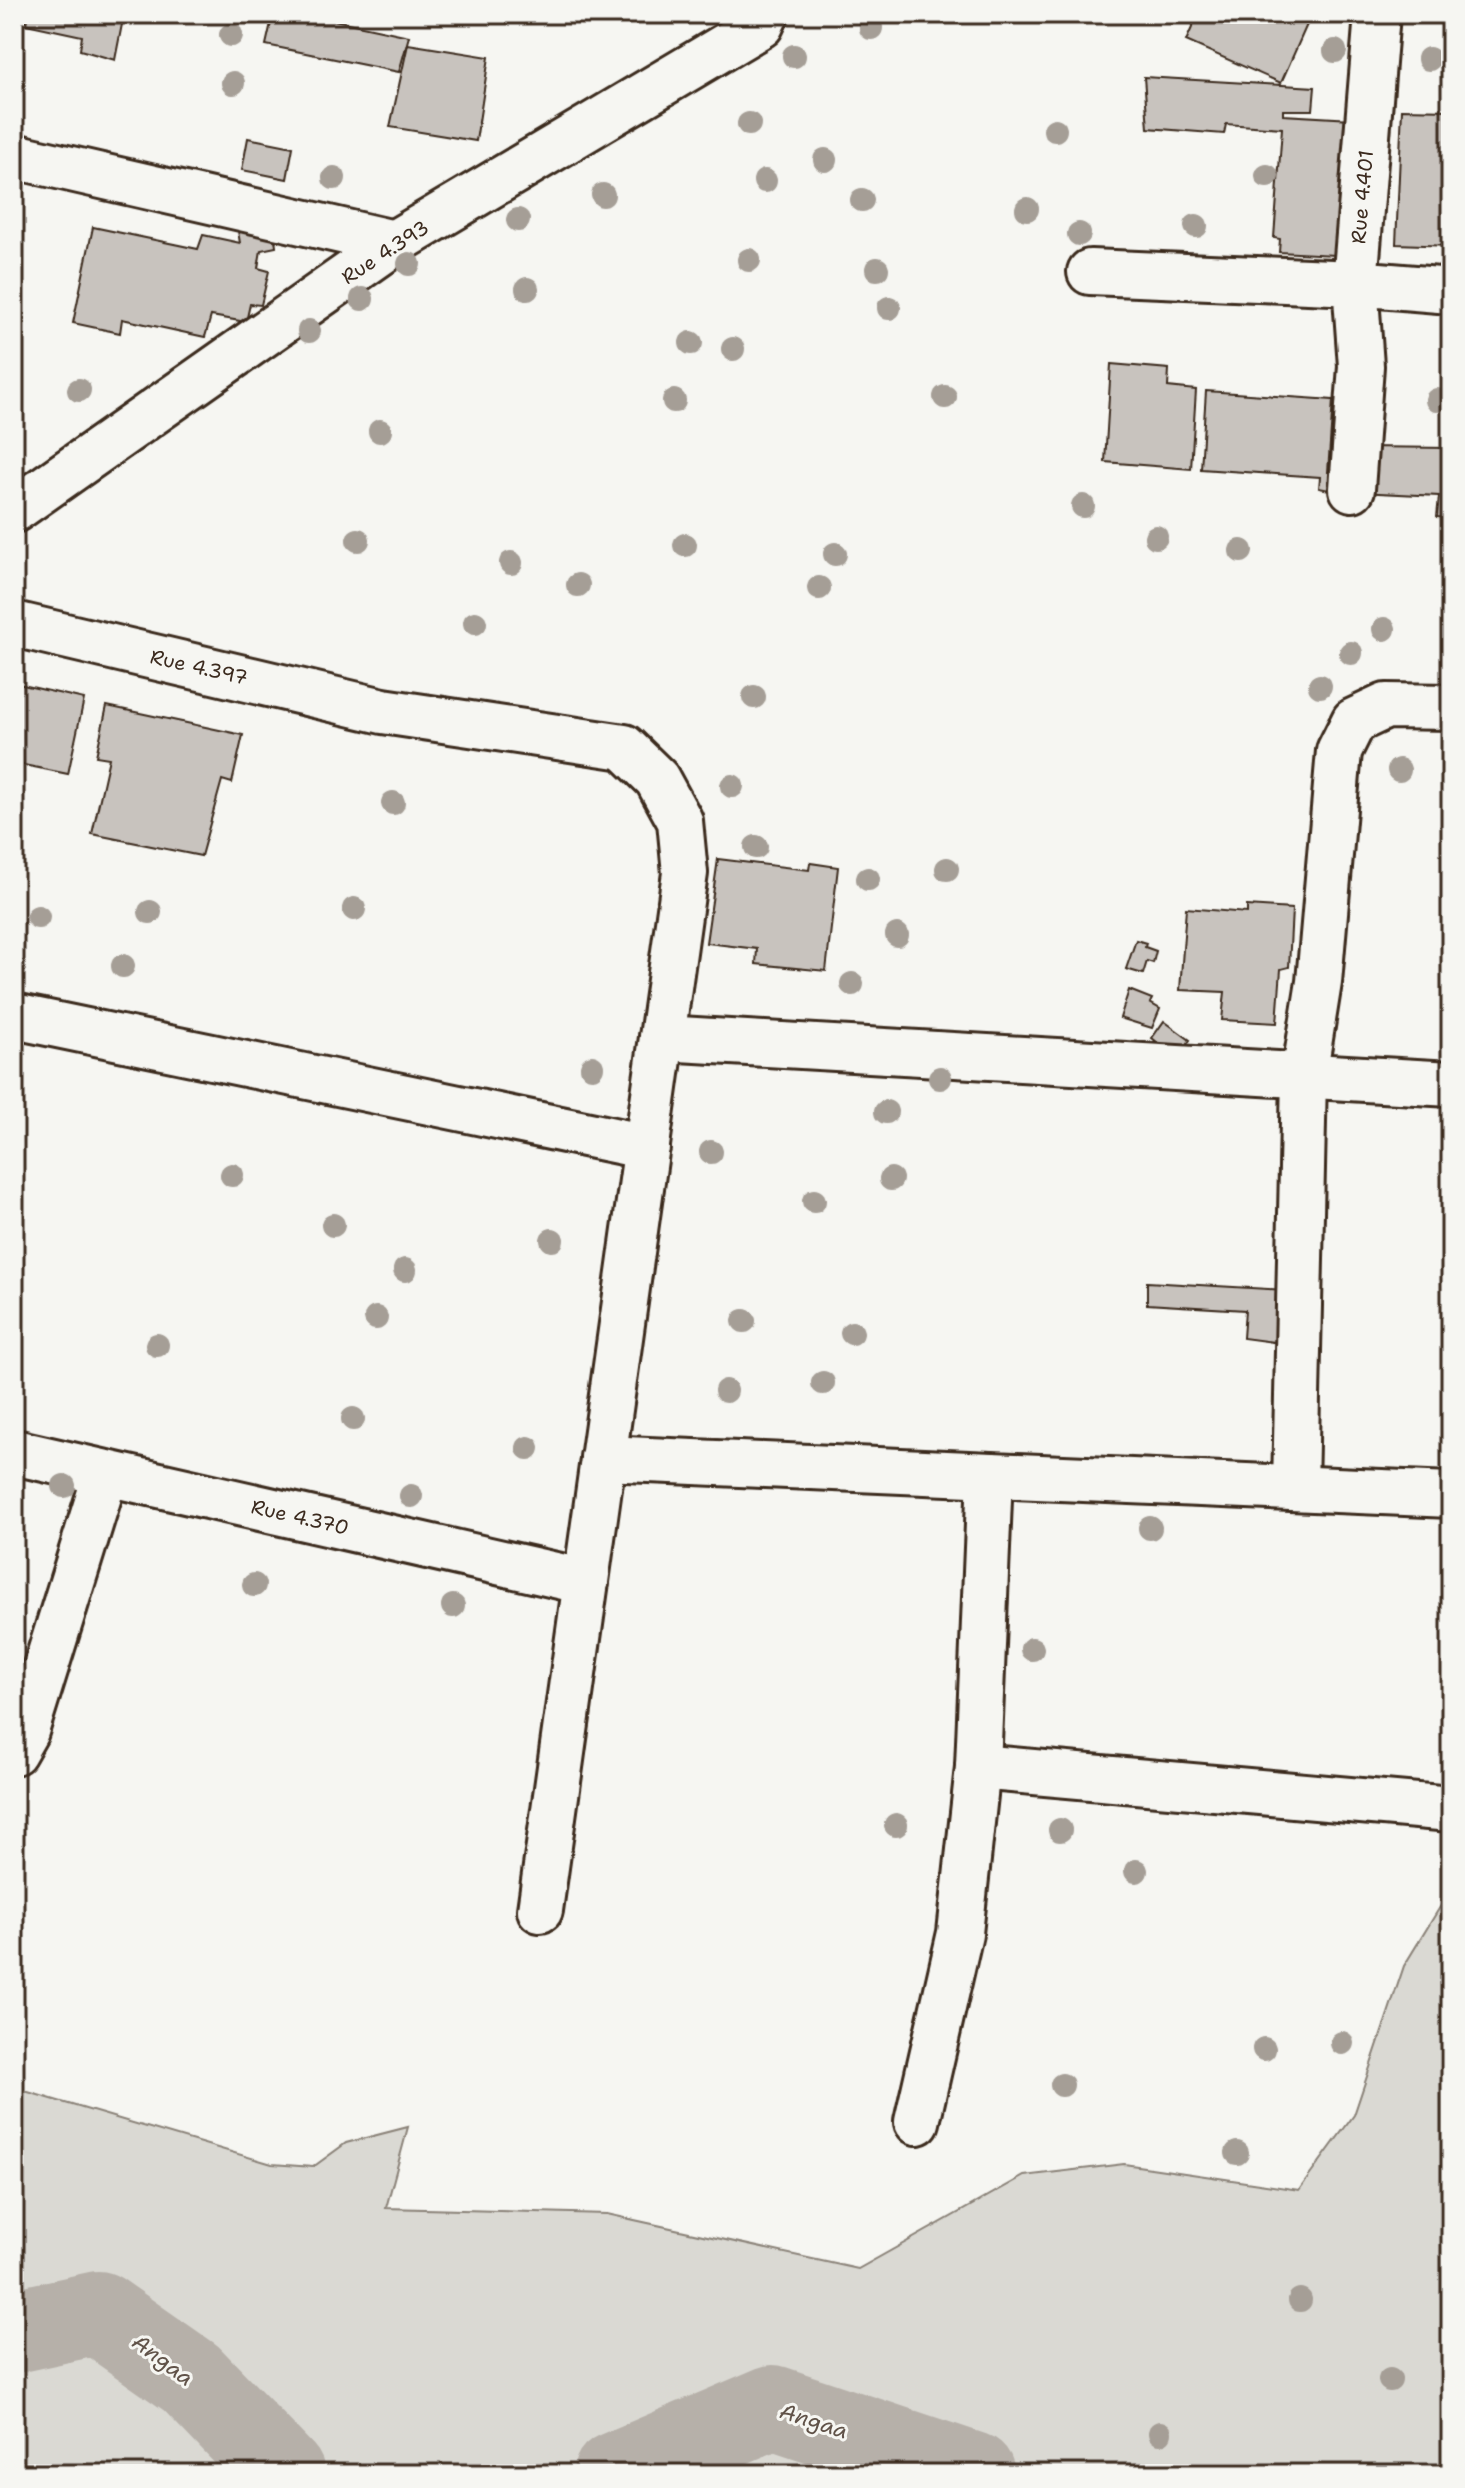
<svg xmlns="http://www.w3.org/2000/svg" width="1465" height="2488" viewBox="0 0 1465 2488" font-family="'Shantell Sans',sans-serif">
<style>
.green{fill:#dad9d3;stroke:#8a8278;stroke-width:2}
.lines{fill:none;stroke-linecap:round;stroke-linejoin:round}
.river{stroke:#b6b0a9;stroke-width:84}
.building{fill:#c8c3be;stroke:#3b2a1e;stroke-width:2}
.minor-casing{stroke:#3b2a1e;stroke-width:50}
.minor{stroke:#f6f6f2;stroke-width:44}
.tree{fill:#a59e96}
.labels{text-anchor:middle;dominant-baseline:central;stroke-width:6;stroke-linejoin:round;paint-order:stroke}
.street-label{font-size:20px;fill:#3b2a1e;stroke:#f6f6f2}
.water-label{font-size:22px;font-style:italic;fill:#605248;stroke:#f6f6f2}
</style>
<rect width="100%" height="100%" fill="#f6f6f2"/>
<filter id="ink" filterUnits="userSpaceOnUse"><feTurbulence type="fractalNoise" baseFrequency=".0125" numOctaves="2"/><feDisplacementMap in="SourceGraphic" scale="16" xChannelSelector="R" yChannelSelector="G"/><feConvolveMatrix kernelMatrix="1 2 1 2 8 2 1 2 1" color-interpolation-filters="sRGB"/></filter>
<g filter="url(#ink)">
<!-- green -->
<path class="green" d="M 1448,1894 L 1451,1894 L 1451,2474 L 14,2474 L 14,2090 L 28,2092 L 272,2164 L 313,2167 L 346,2143 L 408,2127 L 386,2208 L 607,2214 L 858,2269 L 1024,2176 L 1124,2164 L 1299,2190 L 1354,2115 L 1404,1966 Z"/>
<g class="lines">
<!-- river -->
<g class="river">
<path d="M 14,2331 L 98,2313 L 191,2378 L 283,2474"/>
<path d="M 615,2474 L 773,2407 L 973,2474"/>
</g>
</g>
<!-- building -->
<g class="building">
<path d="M 28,14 L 124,14 L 115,60 L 80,50 L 82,36 L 26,24 Z"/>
<path d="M 273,14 L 306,14 L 409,36 L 399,72 L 266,45 Z"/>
<path d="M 1198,14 L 1295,14 L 1309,20 L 1281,83 L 1186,41 Z"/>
<path d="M 408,44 L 489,57 L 476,141 L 390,127 Z"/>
<path d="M 1144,77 L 1315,87 L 1313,110 L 1283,110 L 1283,115 L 1352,119 L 1342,242 L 1336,241 L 1335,255 L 1279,252 L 1280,239 L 1274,238 L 1282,128 L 1226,124 L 1224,134 L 1148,128 Z"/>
<path d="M 1402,109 L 1451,110 L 1451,246 L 1396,244 Z"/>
<path d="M 248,138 L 293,147 L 287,179 L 242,170 Z"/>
<path d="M 273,223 L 276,247 L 261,250 L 258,268 L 269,271 L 261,305 L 250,304 L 246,322 L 211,316 L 205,337 L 122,319 L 120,333 L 73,323 L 93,227 L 198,249 L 203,235 L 240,243 L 237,225 Z"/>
<path d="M 1111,364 L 1169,369 L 1168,387 L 1196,390 L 1191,469 L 1105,462 Z"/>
<path d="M 1206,391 L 1333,400 L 1328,472 L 1341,472 L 1340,492 L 1319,488 L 1320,477 L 1201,469 Z"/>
<path d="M 1363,447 L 1451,448 L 1451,518 L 1437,517 L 1439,496 L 1359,492 Z"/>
<path d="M 14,683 L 84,699 L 68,774 L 14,763 Z"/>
<path d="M 107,706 L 243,735 L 232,783 L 222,780 L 201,856 L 92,834 L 109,758 L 96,756 Z"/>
<path d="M 718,859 L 809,870 L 810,863 L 838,867 L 826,971 L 756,964 L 757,949 L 706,943 Z"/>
<path d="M 1247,906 L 1292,909 L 1289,967 L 1281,969 L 1277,1023 L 1222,1020 L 1225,992 L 1180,990 L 1186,908 L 1247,913 Z"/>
<path d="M 1136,940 L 1146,943 L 1145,947 L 1156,951 L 1153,963 L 1147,961 L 1143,974 L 1126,969 Z"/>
<path d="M 1129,990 L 1152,999 L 1150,1003 L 1160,1009 L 1152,1028 L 1120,1018 Z"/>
<path d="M 1164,1021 L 1190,1040 L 1177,1058 L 1152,1038 Z"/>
<path d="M 1147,1282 L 1286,1290 L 1281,1343 L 1243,1338 L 1245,1310 L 1147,1304 Z"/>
</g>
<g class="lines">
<!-- minor casing -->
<g class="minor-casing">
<g id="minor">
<path d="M 1377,14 L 1355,283 L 1451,291"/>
<path d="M 14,156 L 394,243"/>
<path d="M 1090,272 L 1355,283 L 1361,366 L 1352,489"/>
<path d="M 14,510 L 394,243 L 761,25 L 766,14"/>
<path d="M 14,624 L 383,711 L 624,747 L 657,779 L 680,821 L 685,873 L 540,1910"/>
<path d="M 14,1016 L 647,1147"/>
<path d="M 662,1038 L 1451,1084"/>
<path d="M 14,1452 L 586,1582"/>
<path d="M 603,1458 L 1451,1495"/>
<path d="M 1295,1488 L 1304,1076 L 1319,982 L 1339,751 L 1354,721 L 1386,706 L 1451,707"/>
<path d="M 14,1752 L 26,1731 L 106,1473"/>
<path d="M 978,1767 L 1451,1809"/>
<path d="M 917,2122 L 960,1933 L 978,1767 L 990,1475"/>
</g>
</g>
<!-- minor -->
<use href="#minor" class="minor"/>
</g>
<!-- trees -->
<g class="tree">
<circle cx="871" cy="28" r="12"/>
<circle cx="231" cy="35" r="12"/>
<circle cx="1335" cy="51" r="12"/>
<circle cx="794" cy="56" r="12"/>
<circle cx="1429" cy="59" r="12"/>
<circle cx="233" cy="83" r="12"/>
<circle cx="749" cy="124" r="12"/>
<circle cx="1055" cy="130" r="12"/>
<circle cx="825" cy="160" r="12"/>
<circle cx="1267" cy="176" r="12"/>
<circle cx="334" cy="178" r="12"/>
<circle cx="765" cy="181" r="12"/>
<circle cx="603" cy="195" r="12"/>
<circle cx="862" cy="200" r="12"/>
<circle cx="1027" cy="209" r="12"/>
<circle cx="518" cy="220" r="12"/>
<circle cx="1196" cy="226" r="12"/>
<circle cx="1079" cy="234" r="12"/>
<circle cx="749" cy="260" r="12"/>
<circle cx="409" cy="264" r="12"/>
<circle cx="877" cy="269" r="12"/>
<circle cx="527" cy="289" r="12"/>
<circle cx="362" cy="299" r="12"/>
<circle cx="889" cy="308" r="12"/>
<circle cx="309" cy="331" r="12"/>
<circle cx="691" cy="343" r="12"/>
<circle cx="733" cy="349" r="12"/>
<circle cx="79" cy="390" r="12"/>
<circle cx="945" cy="397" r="12"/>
<circle cx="1437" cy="400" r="12"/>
<circle cx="674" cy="401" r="12"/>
<circle cx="380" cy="431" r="12"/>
<circle cx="1083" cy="506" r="12"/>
<circle cx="1156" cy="537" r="12"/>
<circle cx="358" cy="540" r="12"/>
<circle cx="685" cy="545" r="12"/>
<circle cx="1241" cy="551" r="12"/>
<circle cx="835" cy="554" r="12"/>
<circle cx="511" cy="563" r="12"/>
<circle cx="578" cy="585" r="12"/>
<circle cx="819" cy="588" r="12"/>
<circle cx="475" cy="623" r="12"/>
<circle cx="1384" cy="629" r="12"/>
<circle cx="1351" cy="653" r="12"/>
<circle cx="1320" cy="686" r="12"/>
<circle cx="754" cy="697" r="12"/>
<circle cx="1399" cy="770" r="12"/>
<circle cx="732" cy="786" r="12"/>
<circle cx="393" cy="803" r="12"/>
<circle cx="756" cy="847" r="12"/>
<circle cx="947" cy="869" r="12"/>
<circle cx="868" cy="879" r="12"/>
<circle cx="354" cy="909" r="12"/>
<circle cx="150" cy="912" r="12"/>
<circle cx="38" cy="917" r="12"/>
<circle cx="897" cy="935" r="12"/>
<circle cx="123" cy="966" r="12"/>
<circle cx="852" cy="984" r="12"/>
<circle cx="592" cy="1067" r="12"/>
<circle cx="940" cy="1078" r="12"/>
<circle cx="886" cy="1112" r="12"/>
<circle cx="711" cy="1152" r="12"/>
<circle cx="232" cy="1175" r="12"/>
<circle cx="891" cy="1179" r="12"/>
<circle cx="814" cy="1201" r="12"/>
<circle cx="333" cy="1225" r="12"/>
<circle cx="552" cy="1240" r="12"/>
<circle cx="405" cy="1270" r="12"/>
<circle cx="376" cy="1318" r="12"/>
<circle cx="744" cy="1321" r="12"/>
<circle cx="852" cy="1333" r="12"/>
<circle cx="157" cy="1345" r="12"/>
<circle cx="823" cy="1383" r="12"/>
<circle cx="726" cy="1391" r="12"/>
<circle cx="353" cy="1419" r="12"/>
<circle cx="528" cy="1448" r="12"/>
<circle cx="64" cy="1486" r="12"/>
<circle cx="411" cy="1496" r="12"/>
<circle cx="1150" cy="1528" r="12"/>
<circle cx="254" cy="1585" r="12"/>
<circle cx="453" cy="1606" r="12"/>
<circle cx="1032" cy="1649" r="12"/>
<circle cx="896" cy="1825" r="12"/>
<circle cx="1060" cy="1830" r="12"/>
<circle cx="1136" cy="1871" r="12"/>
<circle cx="1342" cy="2043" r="12"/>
<circle cx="1264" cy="2049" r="12"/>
<circle cx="1062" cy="2085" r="12"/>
<circle cx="1237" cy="2153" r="12"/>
<circle cx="1300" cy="2300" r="12"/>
<circle cx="1390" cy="2380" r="12"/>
<circle cx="1160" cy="2433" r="12"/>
</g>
</g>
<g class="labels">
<!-- street labels -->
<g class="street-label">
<text transform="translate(1362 197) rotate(-85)">Rue 4.401</text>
<text transform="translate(385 252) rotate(-33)">Rue 4.393</text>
<text transform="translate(199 667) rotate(13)">Rue 4.397</text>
<text transform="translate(300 1517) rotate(13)">Rue 4.370</text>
</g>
<!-- water labels -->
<g class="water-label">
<text transform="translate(163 2360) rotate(37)">Angaa</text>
<text transform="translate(814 2421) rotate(18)">Angaa</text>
</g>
</g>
<!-- margin -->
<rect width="1465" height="2488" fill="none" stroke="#f6f6f2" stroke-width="48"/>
<rect x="24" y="24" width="1417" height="2440" fill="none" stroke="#3b2a1e" stroke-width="3" filter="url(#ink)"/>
</svg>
